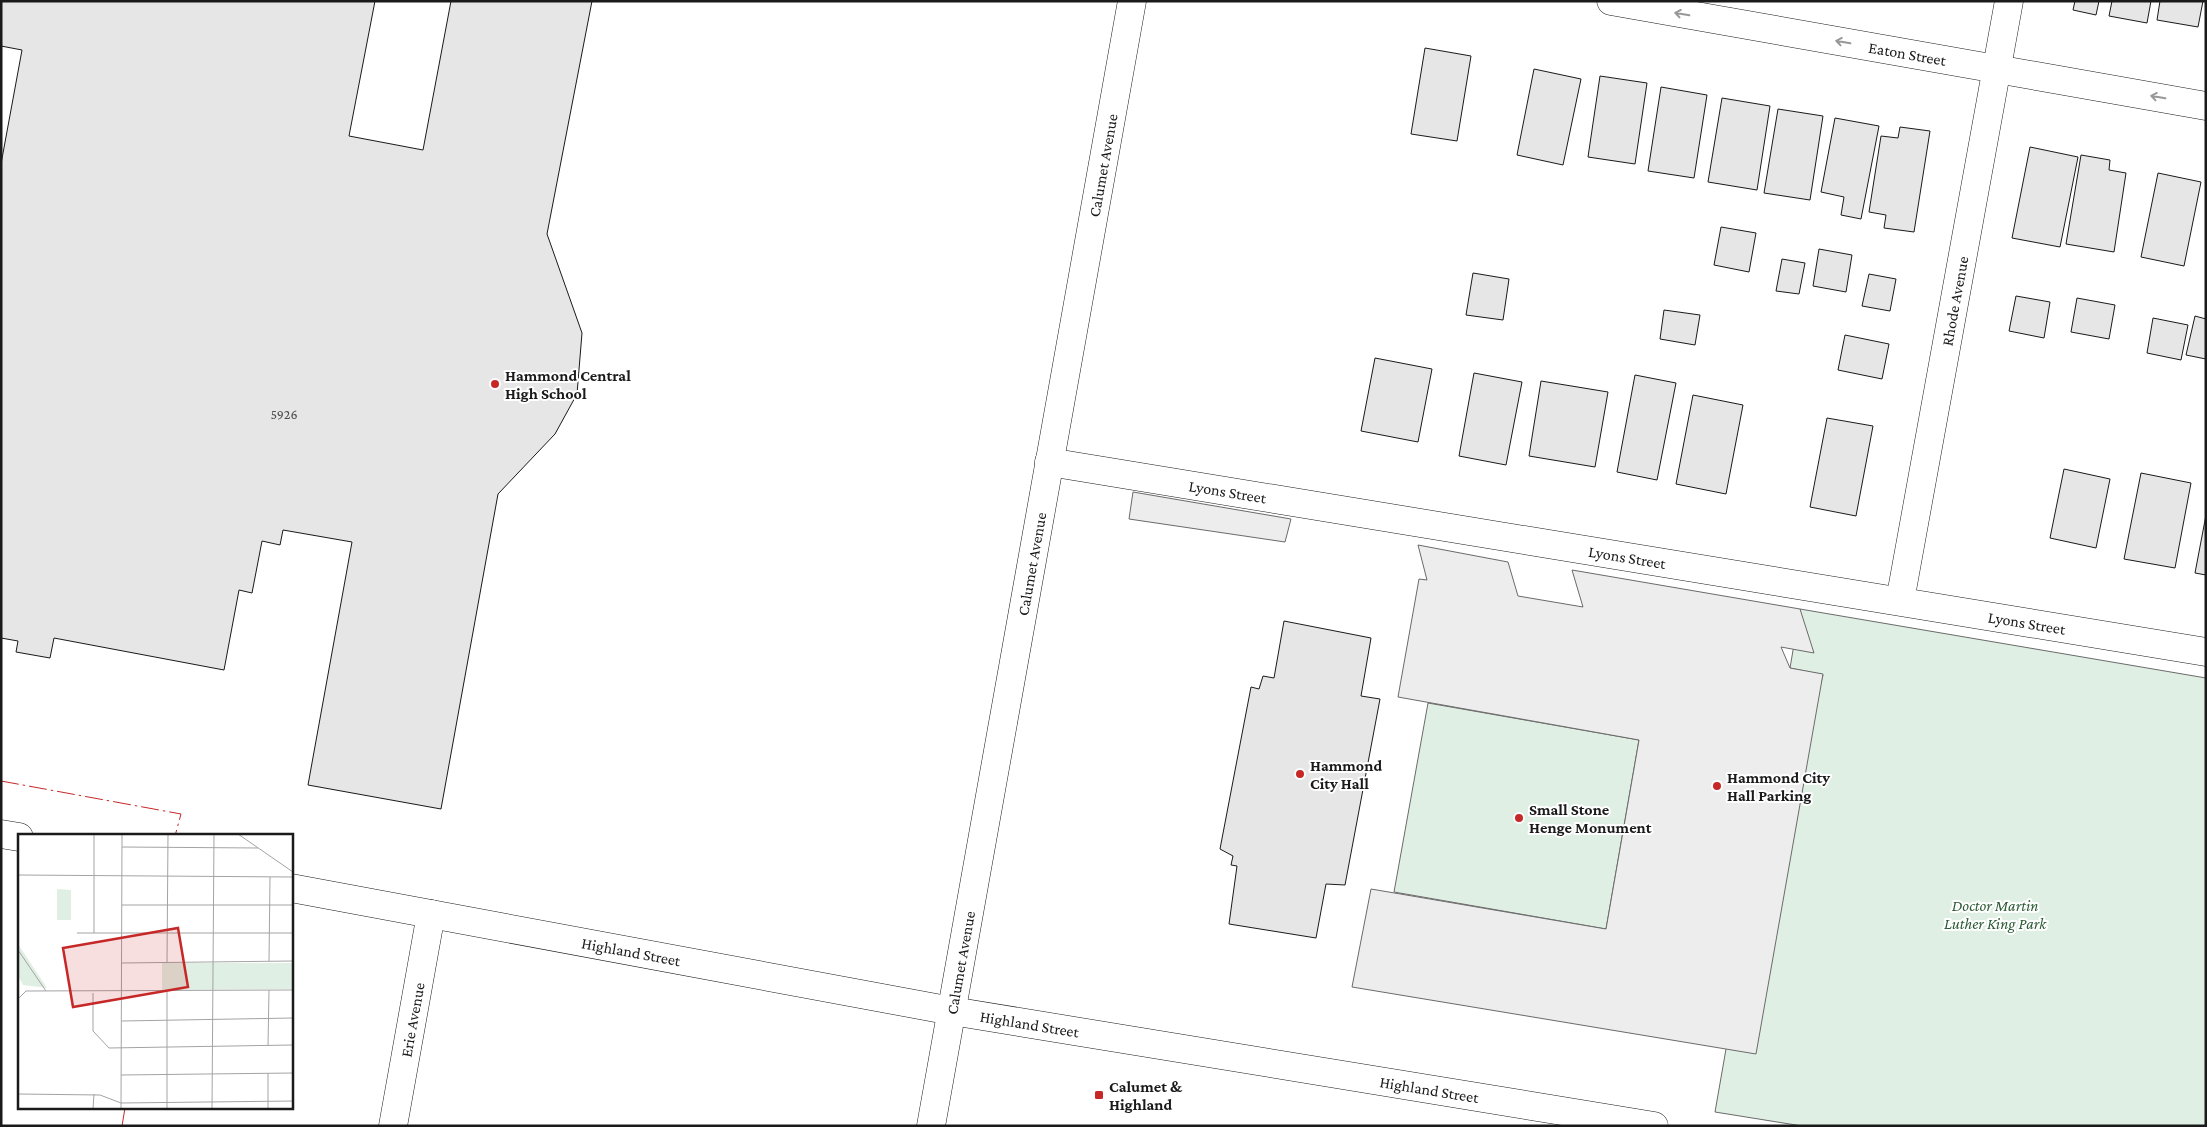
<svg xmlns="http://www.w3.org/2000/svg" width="2207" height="1127" viewBox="0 0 2207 1127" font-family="'Crimson Pro',serif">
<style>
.green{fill:#e0efe3;stroke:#6a6a6a}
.parking{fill:#ededed;stroke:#6a6a6a}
.building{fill:#e6e6e6;stroke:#1a1a1a}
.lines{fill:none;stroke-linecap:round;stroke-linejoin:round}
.minor-casing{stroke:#1a1a1a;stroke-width:29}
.tertiary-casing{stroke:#1a1a1a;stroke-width:29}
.primary-casing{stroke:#1a1a1a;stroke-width:29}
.minor{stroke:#fff;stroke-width:28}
.tertiary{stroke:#fff;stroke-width:28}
.primary{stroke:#fff;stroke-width:28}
.power{stroke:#c62828;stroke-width:1;stroke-dasharray:18 4 2.5 4;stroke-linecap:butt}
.oneway{stroke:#989898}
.poi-dot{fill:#c62828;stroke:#fff;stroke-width:2}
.labels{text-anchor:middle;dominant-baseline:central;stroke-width:4;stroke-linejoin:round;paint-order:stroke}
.number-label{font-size:14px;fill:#4d4d4d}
.street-label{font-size:16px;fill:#1a1a1a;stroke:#fff}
.poi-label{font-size:16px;font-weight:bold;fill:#1a1a1a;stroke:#fff;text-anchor:start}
.park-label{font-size:16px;font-style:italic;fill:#2b5a34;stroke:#fff}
.inset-road{fill:none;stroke:#a3a3a3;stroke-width:1}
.view{fill:#c62828;fill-opacity:0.15;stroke:#c62828;stroke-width:2.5}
.inset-edge{fill:none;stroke:#1a1a1a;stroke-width:2.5}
</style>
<rect width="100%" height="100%" fill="#fff"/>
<!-- green -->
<g class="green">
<path d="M 1800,609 L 2206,678 L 2206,1126 L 1802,1126 L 1715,1112 L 1726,1049 L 1823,675 L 1790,668 Z"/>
<path d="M 1428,703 L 1639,740 L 1606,929 L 1394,892 Z"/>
</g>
<!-- parking -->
<g class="parking">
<path d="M 1133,492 L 1291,519 L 1285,542 L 1129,519 Z"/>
<path d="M 1418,545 L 1508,562 L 1518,596 L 1583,607 L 1572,570 L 1800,609 L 1814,653 L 1781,647 L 1790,668 L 1823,674 L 1756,1054 L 1352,987 L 1371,889 L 1606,929 L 1639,740 L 1398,697 L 1419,579 L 1427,580 Z"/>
</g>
<!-- building -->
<g class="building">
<path d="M 1,1 L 375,1 L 349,136 L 423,150 L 451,1 L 592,1 L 547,234 L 582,333 L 577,394 L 555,434 L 498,494 L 441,809 L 308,785 L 352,542 L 283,530 L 280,545 L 262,541 L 252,593 L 239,590 L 224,670 L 54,638 L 50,658 L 16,652 L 18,641 L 1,638 L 1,164 L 22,50 L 1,46 Z"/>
<path d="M 2075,1 L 2099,1 L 2096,15 L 2073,10 Z"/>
<path d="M 2112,1 L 2151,1 L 2147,23 L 2109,16 Z"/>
<path d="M 2160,1 L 2203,1 L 2198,27 L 2157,20 Z"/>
<path d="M 1425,48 L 1471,56 L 1457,141 L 1411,134 Z"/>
<path d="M 1534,69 L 1581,79 L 1563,165 L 1517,155 Z"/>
<path d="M 1600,76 L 1647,83 L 1635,164 L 1588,157 Z"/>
<path d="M 1661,87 L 1707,95 L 1694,178 L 1648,171 Z"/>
<path d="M 1722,98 L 1770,106 L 1757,190 L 1708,182 Z"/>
<path d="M 1778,109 L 1823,116 L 1810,200 L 1764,193 Z"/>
<path d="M 1835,118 L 1879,126 L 1861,219 L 1841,215 L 1844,197 L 1821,192 Z"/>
<path d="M 1900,127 L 1930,131 L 1914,232 L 1884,228 L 1886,215 L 1869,212 L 1881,136 L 1898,138 Z"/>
<path d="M 2030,147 L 2078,157 L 2060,247 L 2012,238 Z"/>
<path d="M 2081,155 L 2110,160 L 2109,170 L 2126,173 L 2114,252 L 2066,244 Z"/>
<path d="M 2158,173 L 2201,182 L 2184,266 L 2141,257 Z"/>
<path d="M 1721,227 L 1756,233 L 1749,272 L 1714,265 Z"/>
<path d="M 1819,249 L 1852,255 L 1846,292 L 1813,286 Z"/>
<path d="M 1782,259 L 1805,263 L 1799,294 L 1776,291 Z"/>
<path d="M 1473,273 L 1509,279 L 1503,320 L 1466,315 Z"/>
<path d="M 1869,274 L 1896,279 L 1890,311 L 1862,306 Z"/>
<path d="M 2016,296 L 2050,302 L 2044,338 L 2009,331 Z"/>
<path d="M 2077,298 L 2115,305 L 2109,339 L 2071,332 Z"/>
<path d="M 1664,310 L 1700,315 L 1695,345 L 1660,339 Z"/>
<path d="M 2195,316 L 2206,319 L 2206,359 L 2186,355 Z"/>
<path d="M 2153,318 L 2188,325 L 2181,360 L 2147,353 Z"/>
<path d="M 1845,335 L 1889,344 L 1882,379 L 1838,370 Z"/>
<path d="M 1375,358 L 1432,369 L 1418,442 L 1361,431 Z"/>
<path d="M 1474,373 L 1522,382 L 1506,465 L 1459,456 Z"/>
<path d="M 1635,375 L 1676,383 L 1657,480 L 1617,472 Z"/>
<path d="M 1541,381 L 1608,392 L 1595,467 L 1529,456 Z"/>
<path d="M 1693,395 L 1743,405 L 1726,494 L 1676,484 Z"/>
<path d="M 1827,418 L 1873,426 L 1856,516 L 1810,507 Z"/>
<path d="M 2064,469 L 2110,479 L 2096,548 L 2050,538 Z"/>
<path d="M 2141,473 L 2191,483 L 2175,568 L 2124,559 Z"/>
<path d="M 2206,515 L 2206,575 L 2195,573 Z"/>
<path d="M 1284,621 L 1371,638 L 1361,696 L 1380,699 L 1345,885 L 1326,884 L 1316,938 L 1229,924 L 1237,866 L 1231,865 L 1233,856 L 1220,849 L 1251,687 L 1259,689 L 1263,676 L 1274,678 Z"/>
</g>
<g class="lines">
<!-- minor casing -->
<g class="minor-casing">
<g id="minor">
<path id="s1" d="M 1611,1 L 2206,106"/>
<path id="s2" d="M 1049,462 L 2206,652"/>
<path id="s3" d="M 1900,601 L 2009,1"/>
<path id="s4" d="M 393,1126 L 431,914"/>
</g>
</g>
<!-- tertiary casing -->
<g class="tertiary-casing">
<g id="tertiary">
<path d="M 1,834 L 19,837"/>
<path id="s5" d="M 291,888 L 952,1011 L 1654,1126"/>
</g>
</g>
<!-- primary casing -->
<g class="primary-casing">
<g id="primary">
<path id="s6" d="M 931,1126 L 1132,1"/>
</g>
</g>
<!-- minor -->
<use href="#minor" class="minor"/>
<!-- tertiary -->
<use href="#tertiary" class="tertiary"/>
<!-- primary -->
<use href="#primary" class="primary"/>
<!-- power -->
<g class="power">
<path d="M 1,781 L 181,814 L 175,836"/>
<path d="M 122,1126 L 125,1108"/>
</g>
</g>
<!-- one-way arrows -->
<defs><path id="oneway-shaft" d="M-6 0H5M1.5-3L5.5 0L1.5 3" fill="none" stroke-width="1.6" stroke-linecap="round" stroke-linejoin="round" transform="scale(1.25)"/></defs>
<g class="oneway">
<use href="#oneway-shaft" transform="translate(1682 14) rotate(-170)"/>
<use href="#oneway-shaft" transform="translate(1843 42) rotate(-170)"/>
<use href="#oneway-shaft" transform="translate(2158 97) rotate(-170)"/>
</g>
<!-- markers -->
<g class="poi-dot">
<circle cx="495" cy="384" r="5"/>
<circle cx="1300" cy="774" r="5"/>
<circle cx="1717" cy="786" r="5"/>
<circle cx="1519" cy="818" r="5"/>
<rect x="1094" y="1090" width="10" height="10" rx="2.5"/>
</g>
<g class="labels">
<!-- number labels -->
<g class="number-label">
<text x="284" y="414">5926</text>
</g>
<!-- street labels -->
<g class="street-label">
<text stroke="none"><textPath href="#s1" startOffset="301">Eaton Street</textPath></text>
<text stroke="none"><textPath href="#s6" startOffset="976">Calumet Avenue</textPath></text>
<text stroke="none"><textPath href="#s3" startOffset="305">Rhode Avenue</textPath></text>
<text stroke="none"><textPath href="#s2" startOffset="181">Lyons Street</textPath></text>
<text stroke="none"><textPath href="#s2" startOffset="586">Lyons Street</textPath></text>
<text stroke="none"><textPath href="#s6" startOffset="571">Calumet Avenue</textPath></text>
<text stroke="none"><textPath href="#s2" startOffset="991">Lyons Street</textPath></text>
<text stroke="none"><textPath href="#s5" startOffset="346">Highland Street</textPath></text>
<text stroke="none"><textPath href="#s6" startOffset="166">Calumet Avenue</textPath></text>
<text stroke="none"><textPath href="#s4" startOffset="108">Erie Avenue</textPath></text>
<text stroke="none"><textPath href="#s5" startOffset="751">Highland Street</textPath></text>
<text stroke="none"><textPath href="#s5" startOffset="1156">Highland Street</textPath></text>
</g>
<!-- poi labels -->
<g class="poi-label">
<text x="505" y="375">Hammond Central<tspan x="505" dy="18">High School</tspan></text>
<text x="1310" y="765">Hammond<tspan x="1310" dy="18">City Hall</tspan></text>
<text x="1727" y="777">Hammond City<tspan x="1727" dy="18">Hall Parking</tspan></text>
<text x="1529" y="809">Small Stone<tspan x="1529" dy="18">Henge Monument</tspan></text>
<text x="1109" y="1086">Calumet &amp;<tspan x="1109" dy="18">Highland</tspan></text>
</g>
<!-- park labels -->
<g class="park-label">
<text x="1995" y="905">Doctor Martin<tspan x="1995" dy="18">Luther King Park</tspan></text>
</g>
</g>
<!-- overview -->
<g transform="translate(18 834)">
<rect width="275" height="275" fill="#fff"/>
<path d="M 39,55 L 53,56 L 53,86 L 39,86 ZM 0,110 L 29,154 L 5,151 L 0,142 ZM 144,129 L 275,129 L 275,155 L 144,156 Z" fill="#e0efe3"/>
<path class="inset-road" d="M 220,0 L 275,38M 104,13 L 240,14M 0,41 L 275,43M 104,71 L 275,71M 59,99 L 275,99M 76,99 L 76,0M 0,116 L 28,157M 251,127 L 252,43M 149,128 L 150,0M 104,129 L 275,127M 75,159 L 75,197 L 91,214 L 275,211M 0,165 L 8,157 L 275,156M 104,187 L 275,184M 250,212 L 251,156M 103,241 L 275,239M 0,260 L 82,261 L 103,269 L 275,267M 75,275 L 76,260M 103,275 L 104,0M 149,275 L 149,158M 194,275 L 196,0M 250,275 L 250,239"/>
<path class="view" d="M 160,94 L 170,153 L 55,173 L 45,114 Z"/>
<rect width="275" height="275" class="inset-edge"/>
</g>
<!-- border -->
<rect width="2207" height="1127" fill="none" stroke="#1a1a1a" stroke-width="5"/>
</svg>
